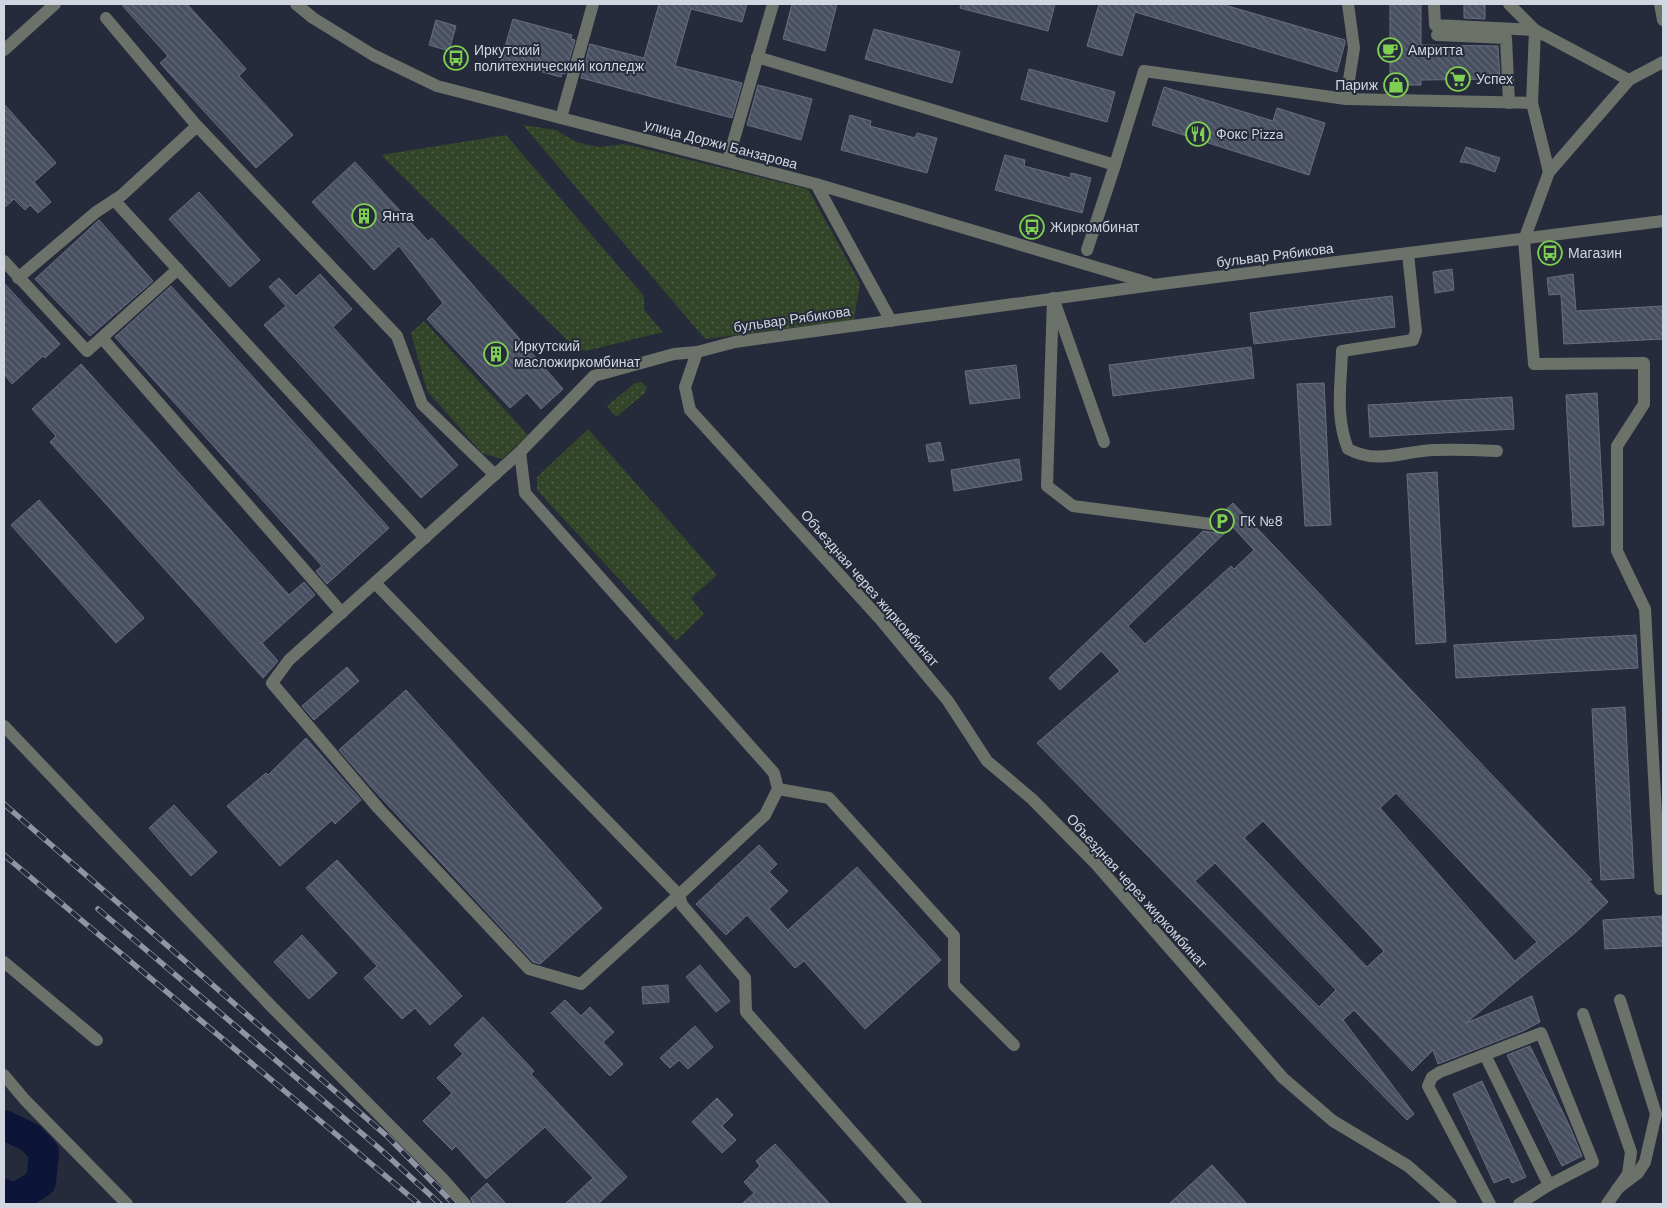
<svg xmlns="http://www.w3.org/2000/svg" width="1667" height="1208" viewBox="0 0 1667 1208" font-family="'DM Sans',sans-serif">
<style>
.grass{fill:url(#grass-dots)}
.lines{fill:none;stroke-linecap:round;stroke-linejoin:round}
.river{stroke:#0c1538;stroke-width:30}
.building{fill:url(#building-back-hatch);stroke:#686e80;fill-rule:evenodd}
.minor{stroke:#6c716a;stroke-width:12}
.rail-casing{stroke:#9095a1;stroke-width:5.5}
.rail{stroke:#252b3a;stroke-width:4;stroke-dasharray:11;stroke-linecap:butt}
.labels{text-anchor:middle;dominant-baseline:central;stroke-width:4;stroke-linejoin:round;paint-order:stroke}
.poi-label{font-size:14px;fill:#d2d6e0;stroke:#252b3a;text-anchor:start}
.street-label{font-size:14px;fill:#d2d6e0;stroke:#252b3a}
</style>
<defs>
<pattern id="grass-dots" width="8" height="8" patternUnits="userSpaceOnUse" patternTransform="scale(1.25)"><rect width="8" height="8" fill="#324529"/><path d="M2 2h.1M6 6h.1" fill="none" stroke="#4f5f48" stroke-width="1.8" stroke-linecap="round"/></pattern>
<pattern id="building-back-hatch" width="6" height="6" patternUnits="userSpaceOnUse" patternTransform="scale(1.25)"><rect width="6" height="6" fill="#484f60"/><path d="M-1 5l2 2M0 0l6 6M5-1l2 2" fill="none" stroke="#626876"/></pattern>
</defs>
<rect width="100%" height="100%" fill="#252b3a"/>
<!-- grass -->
<g class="grass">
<path d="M 523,125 L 556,130 L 576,142 L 598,147 L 625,144 L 808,189 L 860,283 L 854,320 L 705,339 Z"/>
<path d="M 506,135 L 644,296 L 644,310 L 663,332 L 586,351 L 574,347 L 381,155 Z"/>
<path d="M 424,321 L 528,435 L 502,459 L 482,453 L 427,391 L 411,333 Z"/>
<path d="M 641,382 L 647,387 L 645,393 L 616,417 L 607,406 L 635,383 Z"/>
<path d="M 588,429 L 717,575 L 691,598 L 704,614 L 676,641 L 537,490 L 537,477 Z"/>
</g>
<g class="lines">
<!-- river -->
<path class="river" d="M 4,1125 L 31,1138 L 44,1152 L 41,1182 L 16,1198 L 4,1194"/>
</g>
<!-- building -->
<g class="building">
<path d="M 121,4 L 187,4 L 246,69 L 239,76 L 293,135 L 256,168 L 160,63 L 168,56 Z"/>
<path d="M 659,4 L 747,4 L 742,22 L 691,9 L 675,66 L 742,83 L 732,118 L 581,78 L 590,44 L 644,58 Z"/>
<path d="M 792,4 L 837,4 L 825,51 L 783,39 Z"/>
<path d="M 961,4 L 1055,4 L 1048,31 L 960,8 Z"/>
<path d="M 1099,4 L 1221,4 L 1345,40 L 1345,43 L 1337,72 L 1135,12 L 1122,56 L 1087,46 Z"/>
<path d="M 1390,4 L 1421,4 L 1421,45 L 1498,46 L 1500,79 L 1421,80 L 1421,85 L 1390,85 Z"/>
<path d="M 1464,4 L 1485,4 L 1485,19 L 1464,18 Z"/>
<path d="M 513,19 L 572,35 L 571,39 L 575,40 L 565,74 L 562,73 L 561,77 L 501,61 Z"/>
<path d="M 436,20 L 456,26 L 449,51 L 429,45 Z"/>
<path d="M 874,29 L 960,52 L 952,83 L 865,59 Z"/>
<path d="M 1029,69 L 1115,92 L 1107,122 L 1021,99 Z"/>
<path d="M 758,85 L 812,99 L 801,140 L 747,125 Z"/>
<path d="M 1164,87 L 1273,121 L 1277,108 L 1325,123 L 1309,175 L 1152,125 Z"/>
<path d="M 4,104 L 56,163 L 34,182 L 51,202 L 38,213 L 30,205 L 25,210 L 14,199 L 4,208 Z"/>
<path d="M 850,115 L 871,121 L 870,126 L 915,138 L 917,133 L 937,138 L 927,173 L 841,150 Z"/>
<path d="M 1466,147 L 1500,158 L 1495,172 L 1469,163 L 1460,162 Z"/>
<path d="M 1005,155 L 1025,160 L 1024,166 L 1070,178 L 1071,173 L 1091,178 L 1082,213 L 995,190 Z"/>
<path d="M 355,162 L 428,241 L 432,238 L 563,389 L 541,409 L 527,393 L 510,408 L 427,319 L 443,303 L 399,246 L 374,270 L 312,202 Z"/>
<path d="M 199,192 L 260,260 L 230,287 L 169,219 Z"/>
<path d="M 99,220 L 153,281 L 90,336 L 35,279 Z"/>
<path d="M 1452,269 L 1454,290 L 1435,293 L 1433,272 Z"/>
<path d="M 320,274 L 352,309 L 333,327 L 458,465 L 421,498 L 264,325 L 286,306 L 269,287 L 279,278 L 296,296 Z"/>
<path d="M 1573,274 L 1576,311 L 1663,306 L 1663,339 L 1564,344 L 1561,294 L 1549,295 L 1547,278 Z"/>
<path d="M 4,283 L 60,344 L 45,358 L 43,356 L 12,384 L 4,374 Z"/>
<path d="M 171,286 L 389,528 L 327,584 L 316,571 L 322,566 L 115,337 Z"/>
<path d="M 1392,296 L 1395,327 L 1254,344 L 1250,313 Z"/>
<path d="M 1251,347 L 1254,378 L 1113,396 L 1109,365 Z"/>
<path d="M 81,364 L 289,595 L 304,582 L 315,595 L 262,643 L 278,661 L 263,678 L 50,442 L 56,436 L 32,409 Z"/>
<path d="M 1016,365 L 1020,398 L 970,404 L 965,371 Z"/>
<path d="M 1324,383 L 1331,525 L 1305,526 L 1297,384 Z"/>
<path d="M 1597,393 L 1604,525 L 1573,527 L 1566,395 Z"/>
<path d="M 1512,397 L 1514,429 L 1370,437 L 1368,405 Z"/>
<path d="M 940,442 L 944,460 L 929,462 L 926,445 Z"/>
<path d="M 1019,459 L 1022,480 L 954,491 L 951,470 Z"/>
<path d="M 1437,472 L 1446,642 L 1416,644 L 1407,474 Z"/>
<path d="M 39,500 L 144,618 L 116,643 L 11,525 Z"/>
<path d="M 1233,503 L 1592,880 L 1588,880 L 1608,902 L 1576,932 L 1466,1023 L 1532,996 L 1540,1022 L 1523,1031 L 1438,1064 L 1433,1050 L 1412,1071 L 1354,1010 L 1343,1020 L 1414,1114 L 1407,1120 L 1037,743 L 1120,671 L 1101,651 L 1060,690 L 1049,678 L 1203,531 L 1218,533 L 1225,530 L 1226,521 L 1218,517 ZM 1232,526 L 1254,550 L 1234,569 L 1231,566 L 1145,644 L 1128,626 ZM 1396,793 L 1537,942 L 1515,961 L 1380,808 ZM 1263,821 L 1384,951 L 1367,967 L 1244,838 ZM 1215,863 L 1336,990 L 1319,1007 L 1195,881 Z"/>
<path d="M 1636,635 L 1638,668 L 1456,678 L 1454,645 Z"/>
<path d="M 347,667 L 359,681 L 314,720 L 302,706 Z"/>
<path d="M 406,690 L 602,908 L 540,964 L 533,962 L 373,789 L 339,750 Z"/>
<path d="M 1625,707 L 1634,878 L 1601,880 L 1592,709 Z"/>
<path d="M 306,738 L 361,800 L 335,824 L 332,820 L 280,866 L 227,806 L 266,773 L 268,775 Z"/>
<path d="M 174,805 L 217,852 L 191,876 L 149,828 Z"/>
<path d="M 759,845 L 777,864 L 769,872 L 788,891 L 769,909 L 788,930 L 857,867 L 941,960 L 865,1029 L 804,961 L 795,968 L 747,915 L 726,935 L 696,904 Z"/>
<path d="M 337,860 L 462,996 L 430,1025 L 415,1008 L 402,1019 L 364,978 L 377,966 L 306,888 Z"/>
<path d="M 1663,916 L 1663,946 L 1605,949 L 1603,920 Z"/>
<path d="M 302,935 L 337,973 L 309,999 L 274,962 Z"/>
<path d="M 700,965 L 730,1001 L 716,1012 L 686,977 Z"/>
<path d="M 668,985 L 669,1002 L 643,1004 L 642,987 Z"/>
<path d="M 565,1000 L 581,1016 L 590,1007 L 614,1032 L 603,1042 L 623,1064 L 610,1076 L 551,1013 Z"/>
<path d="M 483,1017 L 534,1071 L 531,1074 L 627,1177 L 598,1204 L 565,1204 L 593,1178 L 545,1127 L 486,1179 L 456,1146 L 452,1150 L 423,1121 L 452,1093 L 437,1078 L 463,1054 L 454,1045 Z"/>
<path d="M 695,1026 L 713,1047 L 688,1069 L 679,1060 L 670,1068 L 660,1058 Z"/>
<path d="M 1530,1046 L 1570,1127 L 1582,1156 L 1562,1166 L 1507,1055 Z"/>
<path d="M 1482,1081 L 1526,1177 L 1512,1183 L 1509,1177 L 1494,1183 L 1453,1094 Z"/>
<path d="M 717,1098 L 733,1115 L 722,1126 L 736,1140 L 722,1153 L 692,1122 Z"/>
<path d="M 775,1144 L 830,1204 L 742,1204 L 754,1193 L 744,1182 L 760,1166 L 756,1161 Z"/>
<path d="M 1212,1165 L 1247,1204 L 1169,1204 Z"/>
<path d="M 487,1183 L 506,1204 L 473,1204 L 471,1198 Z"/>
</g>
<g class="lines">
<!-- minor -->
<g class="minor">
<path d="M 296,4 L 313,18 L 373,55 L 437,86 L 816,184 L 1149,283"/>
<path d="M 1434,4 L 1435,25 L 1535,30 L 1629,80"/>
<path d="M 1509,4 L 1535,30 L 1532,103 L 1549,172"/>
<path d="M 1660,4 L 1663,20"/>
<path d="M 106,18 L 197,126"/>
<path d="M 1437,35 L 1506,38 L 1509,103"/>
<path d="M 4,50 L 55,4"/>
<path d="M 757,57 L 1115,165 L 1144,71 L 1346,99 L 1532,103"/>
<path d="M 1346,99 L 1354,48 L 1348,4"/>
<path d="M 561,118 L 593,4"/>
<path d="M 728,160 L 773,4"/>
<path d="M 816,184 L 891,321"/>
<path d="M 114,200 L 425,538"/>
<path d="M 1087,250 L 1115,165"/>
<path d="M 1408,254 L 1416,331 L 1413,340 L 1342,351 C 1341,384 1335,417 1348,449 C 1379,465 1402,451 1435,450 C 1456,449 1477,450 1497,451"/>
<path d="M 4,261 L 87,351 L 178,269"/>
<path d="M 18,278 L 96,212 L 122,195 L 197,126 L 397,336 L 422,404 L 495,475"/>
<path d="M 1053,298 L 1047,486 L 1073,506 L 1219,525"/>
<path d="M 1056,306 L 1104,442"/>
<path d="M 102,338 L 342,613"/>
<path d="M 697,352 L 685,387 L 690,410 L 880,619 L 948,701 L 987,761 L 1032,799 L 1096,864 L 1283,1078 L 1333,1121 L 1408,1166 L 1451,1204"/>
<path d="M 520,452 L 525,493 L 774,773 L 778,789 L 765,815 L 679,895 L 682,905 L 745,978 L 746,1012 L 916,1204"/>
<path d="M 375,583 L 679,895 L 581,984 L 529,969 L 379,809 L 272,683 L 289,660 L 520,452 L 594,376 L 674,354 L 697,352 L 735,342 L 1153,285 L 1663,221"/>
<path d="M 4,726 L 271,1006 L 442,1178 L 465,1204"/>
<path d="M 778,789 L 829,798 L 954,936 L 954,985 L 1014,1045"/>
<path d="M 1660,889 L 1645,609 L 1617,551 L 1617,446 L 1644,404 L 1644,363 L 1534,364 L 1524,240 L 1549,172 L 1629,80 L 1663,62"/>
<path d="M 4,962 L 97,1040"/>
<path d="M 1583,1014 L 1631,1152 L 1628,1174 L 1607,1204"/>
<path d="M 1485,1055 L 1549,1185 L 1593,1162 L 1541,1033 L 1440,1072 L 1432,1077 L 1428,1086 L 1490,1204"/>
<path d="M 4,1075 L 25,1100 L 127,1204"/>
<path d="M 1617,1189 L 1638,1173 L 1645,1162 L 1656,1114 L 1620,1000"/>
<path d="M 1519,1204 L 1549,1185"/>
</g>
<!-- rail casing -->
<g class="rail-casing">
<g id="rail">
<path d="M 4,804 L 388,1137 L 454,1204"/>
<path d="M 4,855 L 419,1204"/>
<path d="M 98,909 L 379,1148 L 440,1204"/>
</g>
</g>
<!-- rail -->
<use href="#rail" class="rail"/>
</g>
<!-- icons -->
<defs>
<g id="cafe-ring" transform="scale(1.25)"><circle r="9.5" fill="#252b3a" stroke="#7fd052" stroke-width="1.5"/><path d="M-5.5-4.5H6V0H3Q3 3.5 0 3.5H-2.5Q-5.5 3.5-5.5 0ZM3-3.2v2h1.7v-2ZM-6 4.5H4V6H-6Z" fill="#7fd052"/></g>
<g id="bus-ring" transform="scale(1.25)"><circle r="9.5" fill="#252b3a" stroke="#7fd052" stroke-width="1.5"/><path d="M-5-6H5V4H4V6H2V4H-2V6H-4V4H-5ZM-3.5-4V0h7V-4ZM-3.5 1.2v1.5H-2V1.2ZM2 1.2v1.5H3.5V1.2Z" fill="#7fd052"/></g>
<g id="supermarket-ring" transform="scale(1.25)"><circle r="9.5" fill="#252b3a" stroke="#7fd052" stroke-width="1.5"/><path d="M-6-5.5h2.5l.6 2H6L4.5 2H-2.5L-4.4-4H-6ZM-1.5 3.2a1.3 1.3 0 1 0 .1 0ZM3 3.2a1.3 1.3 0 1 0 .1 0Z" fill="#7fd052"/></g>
<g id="shop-ring" transform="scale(1.25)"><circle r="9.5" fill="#252b3a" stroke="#7fd052" stroke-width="1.5"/><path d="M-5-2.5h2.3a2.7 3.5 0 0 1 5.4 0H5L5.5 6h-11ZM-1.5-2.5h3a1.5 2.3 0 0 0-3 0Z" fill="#7fd052"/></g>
<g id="restaurant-ring" transform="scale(1.25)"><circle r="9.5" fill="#252b3a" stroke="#7fd052" stroke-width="1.5"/><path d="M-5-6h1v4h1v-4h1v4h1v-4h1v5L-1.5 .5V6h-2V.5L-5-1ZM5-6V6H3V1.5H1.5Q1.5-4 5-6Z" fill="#7fd052"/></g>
<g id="building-ring" transform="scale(1.25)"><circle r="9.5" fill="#252b3a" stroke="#7fd052" stroke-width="1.5"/><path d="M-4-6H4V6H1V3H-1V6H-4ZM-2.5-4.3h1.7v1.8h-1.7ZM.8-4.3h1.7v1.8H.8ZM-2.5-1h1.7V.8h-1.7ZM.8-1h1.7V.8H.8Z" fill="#7fd052"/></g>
<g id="parking-ring" transform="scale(1.25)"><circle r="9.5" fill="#252b3a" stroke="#7fd052" stroke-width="1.5"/><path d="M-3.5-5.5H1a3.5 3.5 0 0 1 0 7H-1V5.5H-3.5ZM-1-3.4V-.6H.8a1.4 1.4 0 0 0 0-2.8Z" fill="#7fd052"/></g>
</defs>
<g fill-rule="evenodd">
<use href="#cafe-ring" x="1390" y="50"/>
<use href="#bus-ring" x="456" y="58"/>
<use href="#supermarket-ring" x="1458" y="79"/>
<use href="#shop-ring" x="1396" y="85"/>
<use href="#restaurant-ring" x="1198" y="134"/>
<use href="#building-ring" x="364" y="216"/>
<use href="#bus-ring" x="1032" y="227"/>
<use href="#bus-ring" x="1550" y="253"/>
<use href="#building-ring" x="496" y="354"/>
<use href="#parking-ring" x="1222" y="521"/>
</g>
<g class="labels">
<!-- poi labels -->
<g class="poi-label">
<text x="474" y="50">Иркутский<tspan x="474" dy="16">политехнический колледж</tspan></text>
<text x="1408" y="50">Амритта</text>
<text x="1476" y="79">Успех</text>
<text x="1378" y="85" text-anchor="end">Париж</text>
<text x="1216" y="134">Фокс Pizza</text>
<text x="382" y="216">Янта</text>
<text x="1050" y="227">Жиркомбинат</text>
<text x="1568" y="253">Магазин</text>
<text x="514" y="346">Иркутский<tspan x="514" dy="16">масложиркомбинат</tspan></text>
<text x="1240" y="521">ГК №8</text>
</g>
<!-- street labels -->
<g class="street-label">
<text transform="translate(721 144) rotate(15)">улица Доржи Банзарова</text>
<text transform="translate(1275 255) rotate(-7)">бульвар Рябикова</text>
<text transform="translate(792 319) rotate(-8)">бульвар Рябикова</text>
<text transform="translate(870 588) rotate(49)">Объездная через жиркомбинат</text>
<text transform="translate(1137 891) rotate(48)">Объездная через жиркомбинат</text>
</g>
</g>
<!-- border -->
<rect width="1667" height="1208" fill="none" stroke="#d2d6e0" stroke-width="10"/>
</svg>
